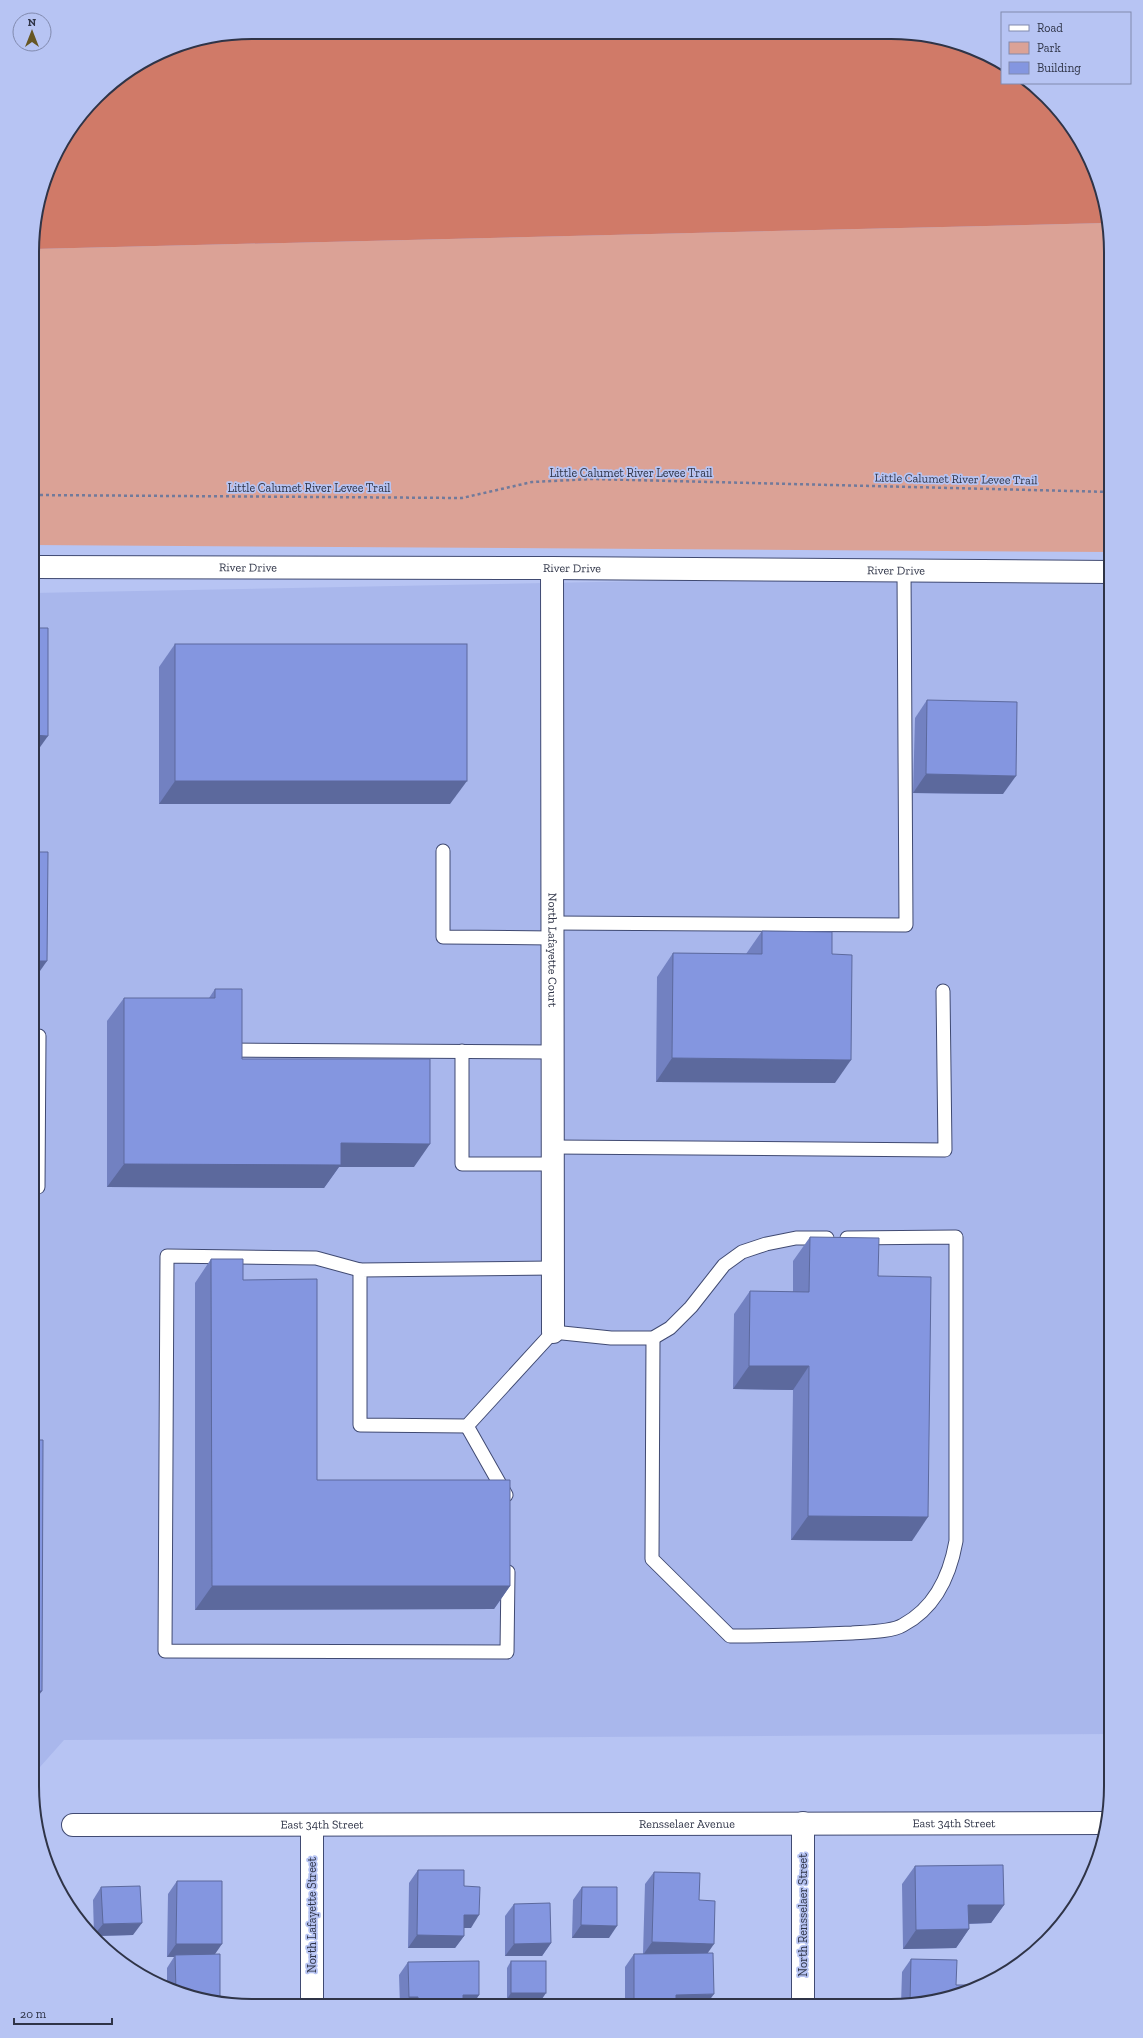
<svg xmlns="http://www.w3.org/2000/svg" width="1143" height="2038" viewBox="0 0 1143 2038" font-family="'Zilla Slab',serif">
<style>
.built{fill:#a9b7ec}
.green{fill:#dba296}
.forest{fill:#d07a68}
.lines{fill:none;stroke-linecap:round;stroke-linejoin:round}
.lane-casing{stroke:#404a72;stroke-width:15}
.street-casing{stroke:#404a72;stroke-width:24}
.path{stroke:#717a9b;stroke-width:2.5;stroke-dasharray:3 3;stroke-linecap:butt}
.lane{stroke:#fff;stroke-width:13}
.street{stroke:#fff;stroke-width:22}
.wall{fill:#7281c1}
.shaded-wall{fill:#5c699d}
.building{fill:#8496e0;stroke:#5c699d}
.labels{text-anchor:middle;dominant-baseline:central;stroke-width:3.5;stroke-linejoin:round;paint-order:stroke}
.street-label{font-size:12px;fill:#2f3447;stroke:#b7c4f3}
.rim{fill:none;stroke:#2f3447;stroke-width:2}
</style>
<rect width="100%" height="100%" fill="#b7c4f3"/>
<!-- built -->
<path class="built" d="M 1111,572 L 1111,1734 L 64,1740 L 32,1776 L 33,593 Z"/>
<!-- green -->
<path class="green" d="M 1106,223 L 1111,252 L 1111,552 L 33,545 L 34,249 Z"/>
<!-- forest -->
<path class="forest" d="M 252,32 L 934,36 L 988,55 L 1002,64 L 1002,83 L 1031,83 L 1036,86 L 1074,130 L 1099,181 L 1106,223 L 34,249 L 34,224 L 55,154 L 107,87 L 168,49 Z"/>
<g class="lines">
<!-- lane casing -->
<g class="lane-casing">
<g id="lane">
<path d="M 443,851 L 443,937 L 553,938"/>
<path d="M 553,923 L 906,925 L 904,571"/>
<path d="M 33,1036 L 39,1036 L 38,1187"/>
<path d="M 225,1050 L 553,1052"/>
<path d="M 462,1051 L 462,1164 L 553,1164"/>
<path d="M 553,1147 L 945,1150 L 943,991"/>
<path d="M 553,1268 L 360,1270 L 360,1425 L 467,1426 L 553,1332 L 611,1338 L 653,1338 L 670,1328 L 691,1307 L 724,1265 L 742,1252 L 766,1244 L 796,1238 L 827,1238"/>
<path d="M 360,1270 L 316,1258 L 167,1256 L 165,1651 L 507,1652 L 508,1572"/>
<path d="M 653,1338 L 652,1559 L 730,1636 C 771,1636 811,1635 852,1633 C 865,1632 892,1632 903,1625 C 935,1608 950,1575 956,1541 L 956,1237 L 847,1238"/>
<path d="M 467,1426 L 506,1495"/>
</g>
</g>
<!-- street casing -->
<g class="street-casing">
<g id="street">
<path id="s1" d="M 33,567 L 552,568 L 1111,572"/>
<path id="s2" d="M 552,568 L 553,1332"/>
<path d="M 803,1823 L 803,2006"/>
<path id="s3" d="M 73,1825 L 1105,1823"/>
<path d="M 312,1826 L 312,2004"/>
</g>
</g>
<!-- path -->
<path class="path" d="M 34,495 L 462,498 L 532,482 L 592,479 L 1111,492"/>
<!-- lane -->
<use href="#lane" class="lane"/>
<!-- street -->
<use href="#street" class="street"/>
</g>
<!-- wall -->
<g class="wall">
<path d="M 175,644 L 450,804 L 159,804 L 159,667 Z"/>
<path d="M 927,700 L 1003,794 L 913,793 L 915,718 Z"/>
<path d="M 762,931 L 832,954 L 835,1083 L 656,1082 L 657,977 L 673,953 L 746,954 Z"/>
<path d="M 215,989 L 242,1059 L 414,1167 L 339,1167 L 324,1188 L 107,1187 L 107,1021 L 124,998 L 209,998 Z"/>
<path d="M 810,1237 L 878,1276 L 912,1541 L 791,1540 L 793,1390 L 733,1389 L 734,1314 L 750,1291 L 793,1292 L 793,1261 Z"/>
<path d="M 211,1259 L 243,1280 L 317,1480 L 510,1586 L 494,1609 L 195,1610 L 195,1283 Z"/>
<path d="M 915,1866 L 1004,1905 L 991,1923 L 969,1924 L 969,1929 L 956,1948 L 903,1949 L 902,1884 Z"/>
<path d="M 418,1870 L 464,1886 L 471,1928 L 464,1928 L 464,1936 L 455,1948 L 408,1948 L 409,1883 Z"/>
<path d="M 654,1872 L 699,1900 L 707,1953 L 706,2005 L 625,2005 L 625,1967 L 634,1954 L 643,1954 L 645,1884 Z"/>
<path d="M 177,1881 L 215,1955 L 220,2003 L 167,1989 L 167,1968 L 174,1957 L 167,1957 L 168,1894 Z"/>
<path d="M 101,1887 L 133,1935 L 95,1936 L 94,1935 L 93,1900 Z"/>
<path d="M 582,1887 L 609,1938 L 572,1938 L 573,1900 Z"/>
<path d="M 514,1904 L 551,1943 L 542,1956 L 505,1956 L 505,1916 Z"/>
<path d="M 911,1959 L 956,1985 L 962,1994 L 901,2004 L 902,1972 Z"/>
<path d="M 511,1961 L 542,1999 L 507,1999 L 507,1968 Z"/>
<path d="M 408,1962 L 479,1995 L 472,2005 L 400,2005 L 399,1975 Z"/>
</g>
<!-- shaded-wall -->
<g class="shaded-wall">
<path d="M 33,735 L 48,736 L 33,757 Z"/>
<path d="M 926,774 L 1016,776 L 1003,794 L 913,793 Z"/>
<path d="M 175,781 L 467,781 L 450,804 L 159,804 Z"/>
<path d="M 33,961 L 47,961 L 33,981 Z"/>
<path d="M 672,1058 L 851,1060 L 835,1083 L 656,1082 Z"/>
<path d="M 341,1143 L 430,1144 L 414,1167 L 339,1167 L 324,1188 L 107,1187 L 124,1164 Z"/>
<path d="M 749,1366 L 809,1366 L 793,1390 L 733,1389 Z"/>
<path d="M 808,1516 L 928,1517 L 912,1541 L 791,1540 Z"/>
<path d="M 212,1586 L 510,1586 L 494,1609 L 195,1610 Z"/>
<path d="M 32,1691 L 42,1691 L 32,1705 Z"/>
<path d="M 968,1905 L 1004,1905 L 991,1923 L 955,1924 Z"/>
<path d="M 464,1915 L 479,1915 L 471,1928 L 455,1928 Z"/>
<path d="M 142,1923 L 133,1935 L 95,1936 L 94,1935 L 103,1924 Z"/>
<path d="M 581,1925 L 617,1926 L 609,1938 L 572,1938 Z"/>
<path d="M 969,1929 L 956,1948 L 903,1949 L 916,1930 Z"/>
<path d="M 417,1935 L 464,1936 L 455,1948 L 408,1948 Z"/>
<path d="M 652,1942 L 714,1944 L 705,1957 L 643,1955 Z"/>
<path d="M 551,1943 L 542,1956 L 505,1956 L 514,1944 Z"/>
<path d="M 176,1944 L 222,1944 L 213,1957 L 175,1955 L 174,1957 L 167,1957 Z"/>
<path d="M 511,1993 L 546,1993 L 542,1999 L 507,1999 Z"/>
<path d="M 714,1994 L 706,2005 L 668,2005 L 676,1995 Z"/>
<path d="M 463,1995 L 479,1995 L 472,2005 L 456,2005 Z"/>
<path d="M 409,1997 L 418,1997 L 413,2005 L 403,2005 Z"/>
</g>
<!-- building -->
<g class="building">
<path d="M 33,628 L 48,628 L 48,736 L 33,735 Z"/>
<rect x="175" y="644" width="292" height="137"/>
<path d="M 927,700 L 1017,702 L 1016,776 L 926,774 Z"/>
<path d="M 33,852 L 48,852 L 47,961 L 33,961 Z"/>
<path d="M 762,931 L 832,932 L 832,954 L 852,955 L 851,1060 L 672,1058 L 673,953 L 762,954 Z"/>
<path d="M 215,989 L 242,989 L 242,1059 L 430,1059 L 430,1144 L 341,1143 L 341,1165 L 124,1164 L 124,998 L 215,998 Z"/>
<path d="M 810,1237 L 879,1238 L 878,1276 L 931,1277 L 928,1517 L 808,1516 L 809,1366 L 749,1366 L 750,1291 L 809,1292 Z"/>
<path d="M 211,1259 L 243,1259 L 243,1280 L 317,1279 L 317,1480 L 510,1480 L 510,1586 L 212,1586 Z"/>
<path d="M 32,1440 L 43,1440 L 42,1691 L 32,1691 Z"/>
<path d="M 1003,1865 L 1004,1905 L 968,1905 L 969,1929 L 916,1930 L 915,1866 Z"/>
<path d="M 418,1870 L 464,1870 L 464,1886 L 480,1887 L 479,1915 L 464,1915 L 464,1936 L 417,1935 Z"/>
<path d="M 654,1872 L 700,1873 L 699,1900 L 715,1901 L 714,1944 L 652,1942 Z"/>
<path d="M 177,1881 L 222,1881 L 222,1944 L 176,1944 Z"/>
<path d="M 140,1886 L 142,1923 L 103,1924 L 101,1887 Z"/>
<path d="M 582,1887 L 617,1887 L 617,1926 L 581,1925 Z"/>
<path d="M 550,1903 L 551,1943 L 514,1944 L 514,1904 Z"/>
<path d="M 713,1953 L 714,1994 L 676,1995 L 676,2005 L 634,2005 L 634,1954 Z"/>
<path d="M 220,1954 L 220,2003 L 176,1991 L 175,1955 Z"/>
<path d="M 911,1959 L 957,1960 L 956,1985 L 973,1985 L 972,1989 L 962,1994 L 910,2003 Z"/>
<path d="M 479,1961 L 479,1995 L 463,1995 L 463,2005 L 418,2005 L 418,1997 L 409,1997 L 408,1962 Z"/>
<rect x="511" y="1961" width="35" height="32"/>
</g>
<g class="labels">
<!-- street labels -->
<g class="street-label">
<text x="631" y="473">Little Calumet River Levee Trail</text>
<text transform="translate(956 479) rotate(1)">Little Calumet River Levee Trail</text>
<text x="309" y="488">Little Calumet River Levee Trail</text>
<text stroke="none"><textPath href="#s1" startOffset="215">River Drive</textPath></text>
<text stroke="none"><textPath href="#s1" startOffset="539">River Drive</textPath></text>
<text stroke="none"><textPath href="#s1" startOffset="863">River Drive</textPath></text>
<text stroke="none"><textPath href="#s2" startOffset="382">North Lafayette Court</textPath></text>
<text stroke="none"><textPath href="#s3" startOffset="614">Rensselaer Avenue</textPath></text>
<text stroke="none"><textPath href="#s3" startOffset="881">East 34th Street</textPath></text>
<text stroke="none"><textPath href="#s3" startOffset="249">East 34th Street</textPath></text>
<text transform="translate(312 1915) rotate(-90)">North Lafayette Street</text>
<text transform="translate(803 1915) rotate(-90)">North Rensselaer Street</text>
</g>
</g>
<!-- crop -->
<path d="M0 0H1143V2038H0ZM252 39H891A213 213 0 0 1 1104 252V1786A213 213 0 0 1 891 1999H252A213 213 0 0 1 39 1786V252A213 213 0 0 1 252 39Z" fill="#b7c4f3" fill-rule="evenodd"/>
<path class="rim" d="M252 39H891A213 213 0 0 1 1104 252V1786A213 213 0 0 1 891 1999H252A213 213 0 0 1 39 1786V252A213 213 0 0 1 252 39Z"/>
<!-- legend -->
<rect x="1001" y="12" width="130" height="72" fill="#b7c4f3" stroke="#818aae"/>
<rect x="1009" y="25" width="20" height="6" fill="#ffffff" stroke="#818aae"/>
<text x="1037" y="32" font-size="12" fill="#2f3447">Road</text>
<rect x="1009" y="42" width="20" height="12" fill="#dba296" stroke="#818aae"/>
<text x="1037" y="52" font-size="12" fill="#2f3447">Park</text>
<rect x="1009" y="62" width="20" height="12" fill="#8496e0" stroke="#818aae"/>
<text x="1037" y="72" font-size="12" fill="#2f3447">Building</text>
<!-- north arrow -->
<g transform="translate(32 32)"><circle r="19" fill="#b7c4f3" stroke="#818aae"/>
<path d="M0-3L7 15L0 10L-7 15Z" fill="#665624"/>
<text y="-6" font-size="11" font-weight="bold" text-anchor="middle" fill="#2f3447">N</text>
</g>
<!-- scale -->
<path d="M14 2018v6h98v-6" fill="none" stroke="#2f3447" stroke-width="2"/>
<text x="20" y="2018" font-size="12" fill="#2f3447" stroke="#b7c4f3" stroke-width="3" paint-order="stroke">20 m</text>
</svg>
